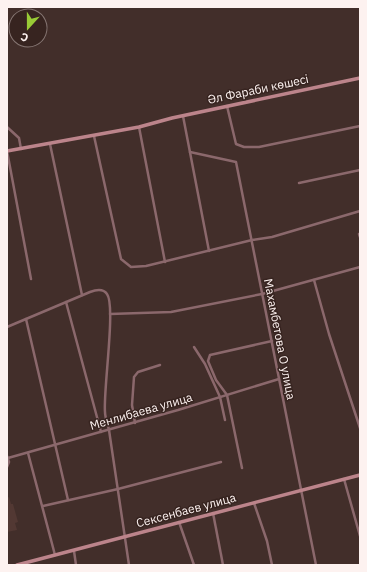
<svg xmlns="http://www.w3.org/2000/svg" width="367" height="572" viewBox="0 0 367 572" font-family="'IBM Plex Sans',sans-serif">
<style>
.built{fill:#523833}
.lines{fill:none;stroke-linecap:round;stroke-linejoin:round}
.street{stroke:#8b686c;stroke-width:2.5}
.secondary{stroke:#bc848b;stroke-width:3.5}
.labels{text-anchor:middle;dominant-baseline:central;stroke-width:3;stroke-linejoin:round;paint-order:stroke}
.street-label{font-size:12px;fill:#fdf2f0;stroke:#372420}
</style>
<rect width="100%" height="100%" fill="#422e2a"/>
<!-- built -->
<path class="built" d="M 9,497 L 11,504 L 13,504 L 18,522 L 15,523 L 17,530 L 7,532 L 7,498 Z"/>
<g class="lines">
<!-- street -->
<g class="street">
<path d="M 227,106 L 236,144 L 244,147 L 259,147 L 360,126"/>
<path d="M 183,116 L 209,251"/>
<path d="M 7,127 L 19,138 L 21,149"/>
<path d="M 139,127 L 165,262"/>
<path d="M 94,136 L 121,259 L 131,267 L 146,266 L 252,240 L 272,237 L 360,211"/>
<path d="M 50,144 L 82,295"/>
<path d="M 7,151 L 31,279"/>
<path d="M 190,152 L 236,162 L 316,565"/>
<path d="M 299,183 L 360,170"/>
<path d="M 359,234 L 360,237"/>
<path d="M 314,280 L 329,334 L 360,428"/>
<path d="M 66,302 L 101,432"/>
<path d="M 110,314 L 171,312 L 262,294 L 360,267"/>
<path d="M 26,319 L 68,500"/>
<path d="M 7,327 L 90,292 C 95,290 103,288 107,294 C 116,306 103,391 105,412 C 105,418 108,424 109,430 L 129,565"/>
<path d="M 194,347 L 205,364 L 220,397 L 225,420"/>
<path d="M 135,423 L 132,405 L 134,377 L 138,372 L 160,365"/>
<path d="M 28,453 L 55,555"/>
<path d="M 7,456 L 9,462 L 7,467"/>
<path d="M 8,458 L 178,410 L 279,379"/>
<path d="M 242,468 L 227,395 L 216,380 L 208,361 L 210,355 L 272,341"/>
<path d="M 344,479 L 360,536"/>
<path d="M 254,503 L 267,541 L 272,565"/>
<path d="M 43,506 L 118,489 L 221,462"/>
<path d="M 213,513 L 223,565"/>
<path d="M 179,522 L 194,565"/>
<path d="M 74,551 L 76,565"/>
</g>
<!-- secondary -->
<g class="secondary">
<path d="M 7,151 L 139,127 L 172,118 L 360,78"/>
<path d="M 17,565 L 360,475"/>
</g>
</g>
<g class="labels">
<!-- street labels -->
<g class="street-label">
<text transform="translate(258 89) rotate(-12)">Әл Фараби көшесі</text>
<text transform="translate(280 339) rotate(79)">Махамбетова О улица</text>
<text transform="translate(141 411) rotate(-16)">Менлибаева улица</text>
<text transform="translate(186 510) rotate(-15)">Сексенбаев улица</text>
</g>
</g>
<!-- border -->
<rect width="367" height="572" fill="none" stroke="#fdf2f0" stroke-width="16"/>
<!-- north arrow -->
<g transform="translate(28 28) rotate(201)"><circle r="19" fill="#372420" stroke="#867673"/>
<path d="M0-3L7 15L0 10L-7 15Z" fill="#99cb36"/>
<text y="-6" font-size="11" font-weight="bold" text-anchor="middle" fill="#fdf2f0">С</text>
</g>
</svg>
